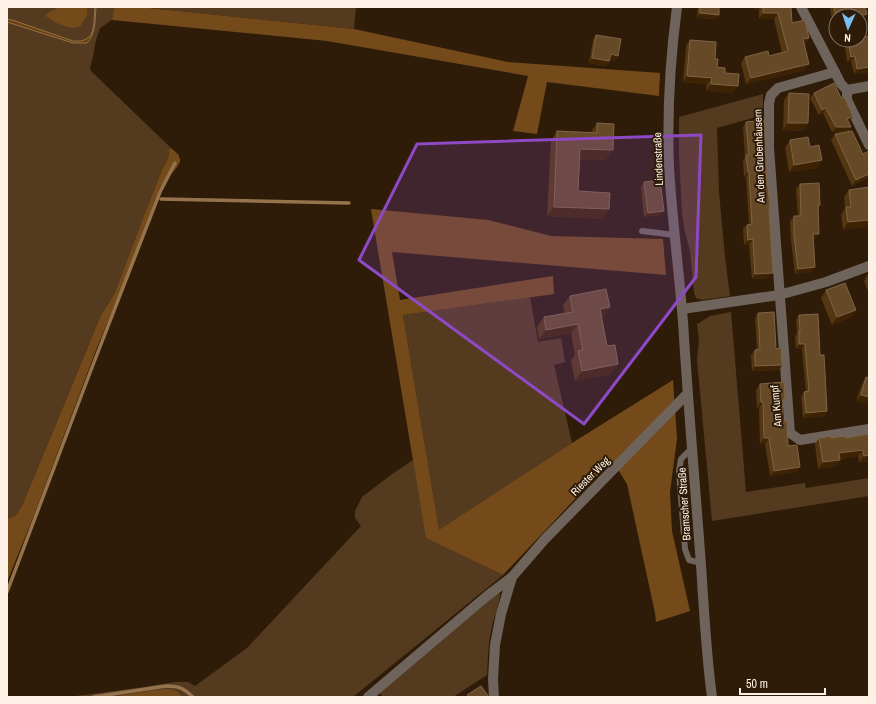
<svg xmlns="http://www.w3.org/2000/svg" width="876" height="704" viewBox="0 0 876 704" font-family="'Archivo Narrow',sans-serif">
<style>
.green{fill:#543a1f}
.forest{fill:#744a1a}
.water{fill:#693f0c;stroke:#95744d}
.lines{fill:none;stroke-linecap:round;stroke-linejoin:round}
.stream{stroke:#95744d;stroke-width:3.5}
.service{stroke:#6e645b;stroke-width:6}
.minor{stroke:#6e645b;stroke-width:10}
.tertiary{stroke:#6e645b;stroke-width:10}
.wall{fill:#543611}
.shaded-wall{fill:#3d2304}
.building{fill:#664a28;stroke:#7e6445}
.marked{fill:#8e49c5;fill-opacity:0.2;stroke:#8e49c5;stroke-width:3;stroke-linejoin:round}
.labels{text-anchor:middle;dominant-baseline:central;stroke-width:4;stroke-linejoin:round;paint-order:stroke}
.street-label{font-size:11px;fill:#fdf0e5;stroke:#2e1c09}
</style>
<rect width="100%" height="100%" fill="#2e1c09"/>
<!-- green -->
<g class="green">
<path d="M 7,7 L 59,7 L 47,13 L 49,19 L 64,25 L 74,28 L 81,26 C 87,18 87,17 88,7 L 95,7 C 93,25 97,43 73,41 L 7,20 Z"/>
<path d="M 96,7 L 114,7 L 112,20 L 100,28 L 96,40 L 92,61 L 90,67 L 91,71 L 171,148 L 168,150 C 170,157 167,161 163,167 L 143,218 L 116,290 L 113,296 L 101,315 L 22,506 L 16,515 L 7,519 L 7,22 L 73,43 L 87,43 C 96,34 95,19 96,7 Z"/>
<path d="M 139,7 L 356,7 L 354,29 Z"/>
<path d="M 763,94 L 763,115 L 717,128 L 719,192 L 725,257 L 730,296 L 702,300 L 696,298 L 694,293 L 690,251 L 685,232 L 682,213 L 679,154 L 679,117 Z"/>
<path d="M 530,297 L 538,342 L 561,338 L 565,362 L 554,365 L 572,443 L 439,531 L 403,315 Z"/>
<path d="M 731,312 L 746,492 L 805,483 L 806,488 L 869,478 L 869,496 L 712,521 L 697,360 L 699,340 L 697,324 L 710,316 Z"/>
<path d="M 413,460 L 427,538 L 503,575 L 353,697 L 68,697 L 144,687 L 175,682 L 188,682 L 195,686 L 247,648 L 361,526 L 355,518 L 355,511 L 362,497 L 388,477 Z"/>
<path d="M 498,593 L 500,594 C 499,607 493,619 491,631 C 488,645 488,660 487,675 L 453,697 L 383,697 L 380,693 Z"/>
</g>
<!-- forest -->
<g class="forest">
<path d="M 59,7 L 88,7 L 87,16 L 81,26 C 78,27 76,28 74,28 C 66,28 51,21 46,16 L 47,13 Z"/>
<path d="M 114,7 L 139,7 L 354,29 L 508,62 L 660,73 L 659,96 L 547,82 L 537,134 L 513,131 L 528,76 L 327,41 L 112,20 Z"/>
<path d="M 171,148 L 178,154 L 180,159 L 180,162 L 177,167 L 160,188 L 154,202 L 126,277 L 96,350 L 34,515 L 7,582 L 7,519 L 16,515 L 22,506 L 101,315 L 113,296 L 116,290 L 143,218 L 163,167 C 167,161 170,157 168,150 Z"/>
<path d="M 371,209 L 488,220 L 551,236 L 663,239 L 666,275 L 392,252 L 400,300 L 553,276 L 554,294 L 403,315 L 439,530 L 572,443 L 673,380 L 677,439 L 670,492 L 672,531 L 690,611 L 656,622 L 655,613 L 627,484 L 612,460 L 503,575 L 426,538 Z"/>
<path d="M 164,689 C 173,689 177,690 182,697 L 110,697 Z"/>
</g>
<!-- water -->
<path class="water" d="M 95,7 L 96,7 C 95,19 96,34 87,43 L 73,43 L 7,22 L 7,19 L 15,21 L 73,41 C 97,43 93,25 95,7 Z"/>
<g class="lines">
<!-- stream -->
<g class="stream">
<path d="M 161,199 L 349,203"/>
<path d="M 7,592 L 91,370 L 160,192 L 175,163"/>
<path d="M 93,697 L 166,686 C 179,686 183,688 193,697"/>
</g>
<!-- service -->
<g class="service">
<path d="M 642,231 L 675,235"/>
<path d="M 692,448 L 681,459 L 679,471 L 685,549 L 689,560 L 701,563"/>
</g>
<!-- minor -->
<g class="minor">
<path d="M 801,7 L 841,84 L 847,90 L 847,100 L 869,145"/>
<path d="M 835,72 L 778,88 L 771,95 L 769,103 L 769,148 L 790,433 L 800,440 L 869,429"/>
<path d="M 847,90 L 869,86"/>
<path d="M 682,309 L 779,295 L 826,282 L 869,266"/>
<path d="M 368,697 L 487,596 L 512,577"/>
<path d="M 494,697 L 493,679 L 495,645 L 501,614 L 512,577 L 545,539 L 687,394"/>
</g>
<!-- tertiary -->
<path class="tertiary" d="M 677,7 C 670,60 667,113 669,167 C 672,219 679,270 683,322 C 688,403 695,484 701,565 C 704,609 706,653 712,697"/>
</g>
<!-- wall -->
<g class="wall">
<path d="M 698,7 L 719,7 L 716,19 L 697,18 Z"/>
<path d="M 755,7 L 791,7 L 792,23 L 809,38 L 805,44 L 804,44 L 809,64 L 805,70 L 746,84 L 741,63 L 745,57 L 769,56 L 782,53 L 774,19 L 759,19 L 759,10 L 755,10 Z"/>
<path d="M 831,7 L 850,7 L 850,8 L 867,14 L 863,19 L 836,16 L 836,34 L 835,34 L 830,9 Z"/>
<path d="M 596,35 L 614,61 L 610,60 L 606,66 L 589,63 L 593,40 Z"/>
<path d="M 690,40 L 715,59 L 717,67 L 725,73 L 733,93 L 706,91 L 707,84 L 683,82 L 686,46 Z"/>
<path d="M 844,40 L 860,40 L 869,72 L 854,74 L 851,61 L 847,62 Z"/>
<path d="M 789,93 L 808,123 L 803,131 L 783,130 L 784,100 Z"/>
<path d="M 814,93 L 841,98 L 850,121 L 848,122 L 851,127 L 848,132 L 869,178 L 852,186 L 831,140 L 835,134 L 846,132 L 832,132 L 823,113 L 819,115 L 810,98 Z"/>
<path d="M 746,122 L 769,210 L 769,278 L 752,279 L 749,244 L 744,245 L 743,229 L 747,225 L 749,224 L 746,177 L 744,177 L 743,160 L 745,157 L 743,127 Z"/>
<path d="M 597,123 L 606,160 L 580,159 L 578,191 L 609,209 L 602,219 L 547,216 L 551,140 L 557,131 L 591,132 Z"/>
<path d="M 790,140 L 810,147 L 822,160 L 816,168 L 789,172 L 785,147 Z"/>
<path d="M 644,182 L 660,215 L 644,217 L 641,187 Z"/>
<path d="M 800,184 L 820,205 L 818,208 L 815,239 L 813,239 L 815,267 L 812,272 L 795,274 L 791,240 L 790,221 L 794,216 L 798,216 L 796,189 Z"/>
<path d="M 869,187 L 869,226 L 843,230 L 841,215 L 845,208 L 844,197 L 849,190 Z"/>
<path d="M 868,274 L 869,274 L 869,294 L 864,281 Z"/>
<path d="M 826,290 L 856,310 L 851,317 L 832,325 L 821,298 Z"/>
<path d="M 570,296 L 610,307 L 603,317 L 601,317 L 607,346 L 618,364 L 611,374 L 575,381 L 571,360 L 575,355 L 571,333 L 539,339 L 537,327 L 544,317 L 565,314 L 563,305 Z"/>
<path d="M 758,313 L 776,349 L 782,365 L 779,370 L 752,371 L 751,355 L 755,350 L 757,350 L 755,318 Z"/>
<path d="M 799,315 L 820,355 L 827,411 L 824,416 L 803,418 L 801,397 L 804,392 L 806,392 L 802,349 L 796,349 L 795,336 L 797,334 L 796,320 Z"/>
<path d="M 866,377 L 869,405 L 856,401 L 862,384 Z"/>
<path d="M 760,384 L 782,405 L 783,421 L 788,446 L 800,467 L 796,472 L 770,476 L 765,444 L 760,444 L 759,408 L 757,408 L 756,390 Z"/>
<path d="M 869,434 L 869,461 L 859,462 L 858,456 L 840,459 L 836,466 L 818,469 L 815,444 L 819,438 L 846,438 Z"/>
</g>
<!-- shaded-wall -->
<g class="shaded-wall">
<path d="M 757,7 L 760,7 L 759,10 L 755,10 Z"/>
<path d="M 700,13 L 719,15 L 716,19 L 697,18 Z"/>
<path d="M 763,13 L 778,13 L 774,19 L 759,19 Z"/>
<path d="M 867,14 L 863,19 L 860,20 L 860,16 Z"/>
<path d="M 809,38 L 805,44 L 799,45 L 803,39 Z"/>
<path d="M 611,54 L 618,56 L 614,61 L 607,59 Z"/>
<path d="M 855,56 L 851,61 L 847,62 L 851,57 Z"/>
<path d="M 592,58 L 609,61 L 606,66 L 589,63 Z"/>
<path d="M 809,64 L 805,70 L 746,84 L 751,78 Z"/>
<path d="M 869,67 L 869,72 L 854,74 L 857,69 Z"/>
<path d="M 687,76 L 712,78 L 707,84 L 683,82 Z"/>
<path d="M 711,84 L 738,86 L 733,93 L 706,91 Z"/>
<path d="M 826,108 L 823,113 L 819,115 L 822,110 Z"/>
<path d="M 853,116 L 850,121 L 843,124 L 847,119 Z"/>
<path d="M 788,123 L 808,123 L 803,131 L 783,130 Z"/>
<path d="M 836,127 L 851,127 L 847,132 L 832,132 Z"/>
<path d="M 580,149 L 613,150 L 606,160 L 573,158 Z"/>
<path d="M 822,160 L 816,168 L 789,172 L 794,165 Z"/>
<path d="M 748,172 L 749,172 L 746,177 L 744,177 Z"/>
<path d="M 869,174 L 869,178 L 852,186 L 856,180 Z"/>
<path d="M 554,207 L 609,209 L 602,219 L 547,216 Z"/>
<path d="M 664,211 L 660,215 L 644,217 L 648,213 Z"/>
<path d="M 869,220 L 869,226 L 843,230 L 848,222 Z"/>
<path d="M 813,234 L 819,234 L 815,239 L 809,239 Z"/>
<path d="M 753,239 L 749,244 L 744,245 L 748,240 Z"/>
<path d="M 815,267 L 812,272 L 795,274 L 798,269 Z"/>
<path d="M 773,273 L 769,278 L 752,279 L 755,274 Z"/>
<path d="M 610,307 L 603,317 L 593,318 L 600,309 Z"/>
<path d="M 856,310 L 851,317 L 832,325 L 837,317 Z"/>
<path d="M 578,324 L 571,333 L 539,339 L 546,330 Z"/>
<path d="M 799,344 L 805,344 L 802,349 L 796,349 Z"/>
<path d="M 618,364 L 611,374 L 575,381 L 582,371 Z"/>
<path d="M 782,365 L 779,370 L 752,371 L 755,366 Z"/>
<path d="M 861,395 L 869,397 L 869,405 L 856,401 Z"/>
<path d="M 761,402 L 763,402 L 759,408 L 757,408 Z"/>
<path d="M 827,411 L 824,416 L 803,418 L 806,413 Z"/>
<path d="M 764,438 L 769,438 L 765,444 L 760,444 Z"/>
<path d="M 863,450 L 858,456 L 834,460 L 839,453 Z"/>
<path d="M 869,455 L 869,461 L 859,462 L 864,456 Z"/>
<path d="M 840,460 L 836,466 L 818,469 L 823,462 Z"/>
<path d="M 800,467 L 796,472 L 770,476 L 774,471 Z"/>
</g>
<!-- building -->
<g class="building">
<path d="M 700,7 L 719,7 L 719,15 L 700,13 Z"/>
<path d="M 763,7 L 791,7 L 792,23 L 805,20 L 809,38 L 803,39 L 809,64 L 751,78 L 745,57 L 768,51 L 769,56 L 788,51 L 778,13 L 763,13 Z"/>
<path d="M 834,7 L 850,7 L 850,8 L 853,7 L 865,7 L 867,14 L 859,16 L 836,16 L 836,18 Z"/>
<path d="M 596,35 L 621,39 L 618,56 L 611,54 L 609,61 L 592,58 Z"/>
<path d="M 869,36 L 869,67 L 857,69 L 855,56 L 851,57 L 848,40 L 860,40 L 860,38 Z"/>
<path d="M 690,40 L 716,42 L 715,59 L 718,59 L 717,67 L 725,68 L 725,73 L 739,74 L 738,86 L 711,84 L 712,78 L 687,76 Z"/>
<path d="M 834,83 L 841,98 L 844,97 L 853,116 L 847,119 L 851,127 L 836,127 L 826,108 L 822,110 L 814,93 Z"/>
<path d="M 789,93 L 809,94 L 808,123 L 788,123 Z"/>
<path d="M 764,120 L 767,187 L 768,187 L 770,208 L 769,208 L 773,273 L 755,274 L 753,239 L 748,240 L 747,225 L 752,224 L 749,172 L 748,172 L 746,155 L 749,155 L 746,122 Z"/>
<path d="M 597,123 L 614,124 L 613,150 L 580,149 L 578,191 L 610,193 L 609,209 L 554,207 L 557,131 L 597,133 Z"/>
<path d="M 852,131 L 863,154 L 869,151 L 869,174 L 856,180 L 835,134 Z"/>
<path d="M 808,137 L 810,147 L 819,145 L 822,160 L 794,165 L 790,140 Z"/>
<path d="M 660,180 L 664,211 L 648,213 L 644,182 Z"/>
<path d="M 819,183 L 820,205 L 818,205 L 819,234 L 813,234 L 815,267 L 798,269 L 794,235 L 794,216 L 801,216 L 800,184 Z"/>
<path d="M 869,187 L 869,220 L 848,222 L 846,207 L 851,207 L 849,190 Z"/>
<path d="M 845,283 L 856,310 L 837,317 L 826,290 Z"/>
<path d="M 606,289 L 610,307 L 600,309 L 607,346 L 615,345 L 618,364 L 582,371 L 578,351 L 583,350 L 578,324 L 546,330 L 544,317 L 573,312 L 570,296 Z"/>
<path d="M 774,312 L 776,349 L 781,348 L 782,365 L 755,366 L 755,350 L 760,349 L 758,313 Z"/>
<path d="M 818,314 L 820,355 L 824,355 L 827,411 L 806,413 L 804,392 L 809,391 L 805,344 L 799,344 L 799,331 L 800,331 L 799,315 Z"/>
<path d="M 866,377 L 869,378 L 869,397 L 861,395 Z"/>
<path d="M 784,382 L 785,400 L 782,400 L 783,421 L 787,421 L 788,446 L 797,445 L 800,467 L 774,471 L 769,438 L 764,438 L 763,402 L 761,402 L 760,384 Z"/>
<path d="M 869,434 L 869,455 L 864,456 L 863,450 L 839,453 L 840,460 L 823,462 L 819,438 L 831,436 L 831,438 L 845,436 L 846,438 Z"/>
<path d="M 481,686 L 489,697 L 469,697 L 467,695 Z"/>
</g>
<!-- marked area -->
<path class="marked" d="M 701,135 L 696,277 L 584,424 L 359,260 L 417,144 Z"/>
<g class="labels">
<!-- street labels -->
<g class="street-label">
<text transform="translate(759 156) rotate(-92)">An den Grubenhäusern</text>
<text transform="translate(658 159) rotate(-92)">Lindenstraße</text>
<text transform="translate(776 406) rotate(-95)">Am Kumpf</text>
<text transform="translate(590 476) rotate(-45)">Riester Weg</text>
<text transform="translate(684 504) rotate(-94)">Bramscher Straße</text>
</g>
</g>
<!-- border -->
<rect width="876" height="704" fill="none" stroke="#fdf0e5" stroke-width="16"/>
<!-- north arrow -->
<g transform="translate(848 28) rotate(183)"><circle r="19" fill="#2e1c09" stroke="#817161"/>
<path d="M0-3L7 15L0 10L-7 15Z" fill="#7abef8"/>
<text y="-6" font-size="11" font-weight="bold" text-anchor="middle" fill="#fdf0e5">N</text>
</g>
<!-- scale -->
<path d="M740 688v6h85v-6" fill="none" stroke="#fdf0e5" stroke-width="2"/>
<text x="746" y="688" font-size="12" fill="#fdf0e5" stroke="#2e1c09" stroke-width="3" paint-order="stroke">50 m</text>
</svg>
